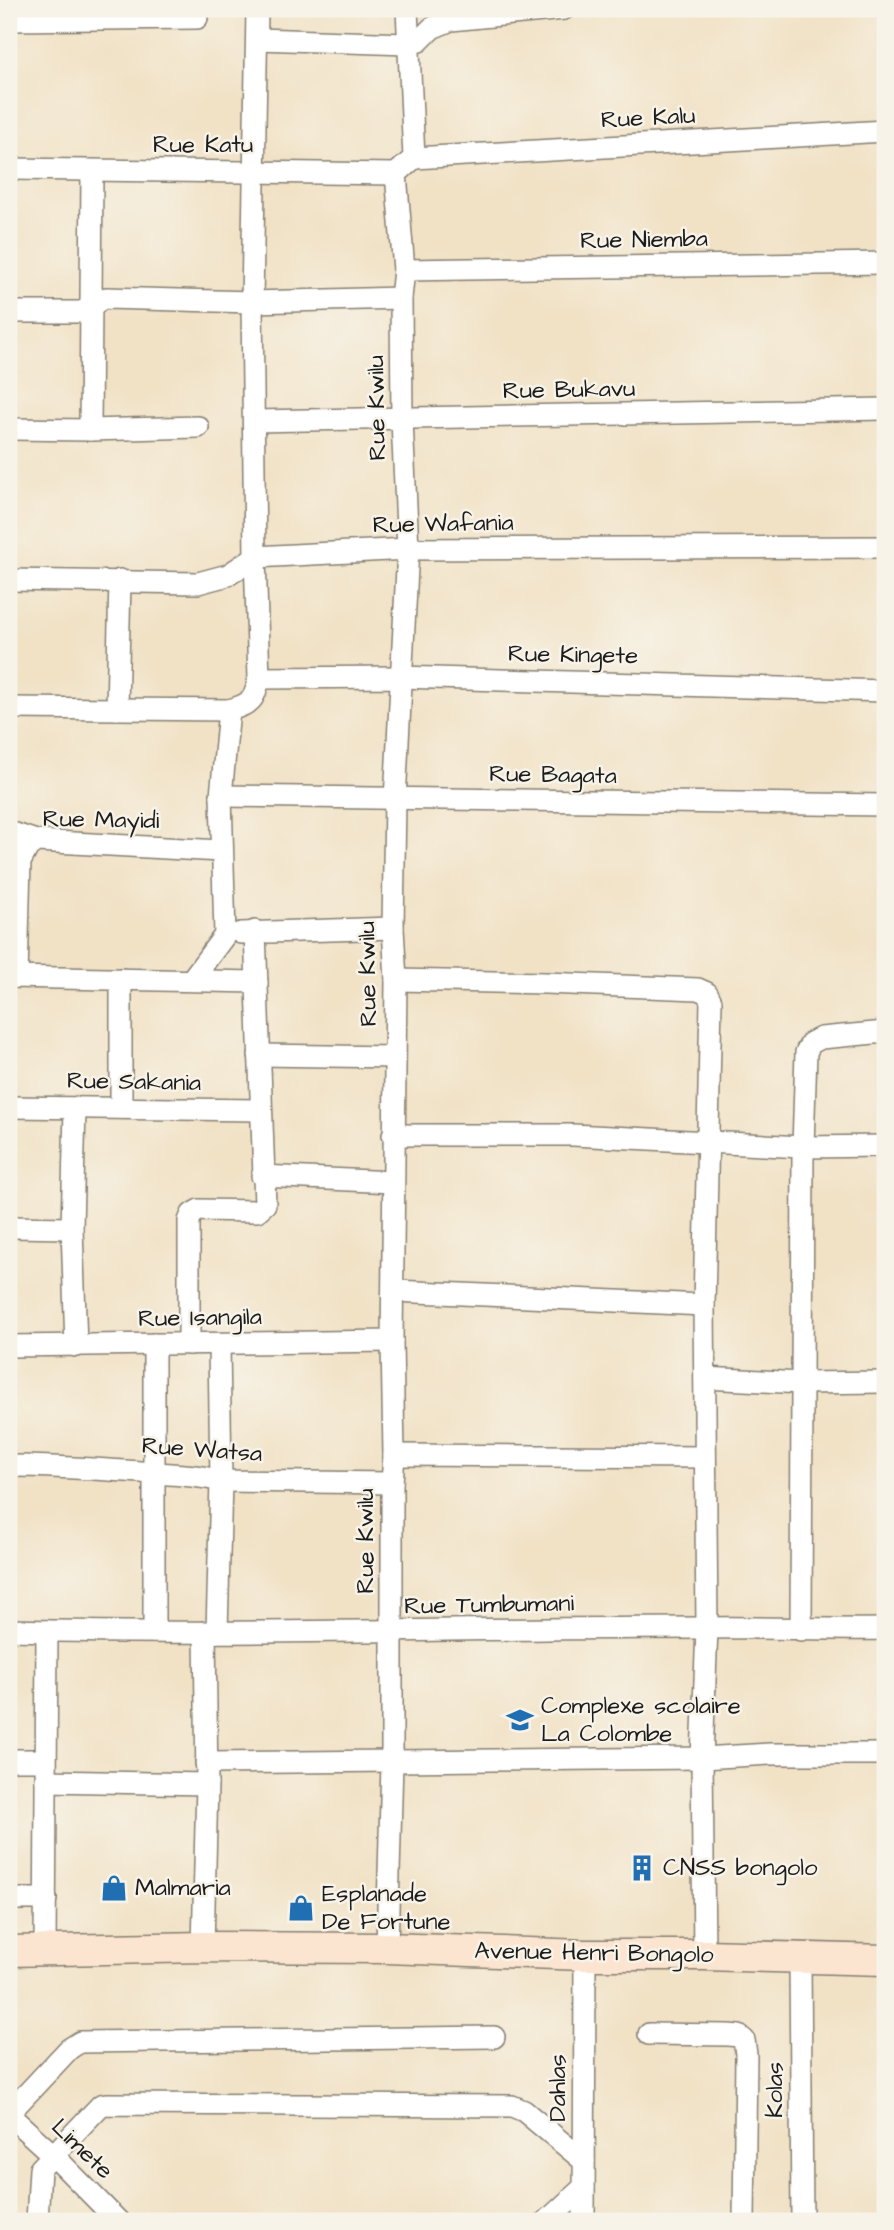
<svg xmlns="http://www.w3.org/2000/svg" width="894" height="2230" viewBox="0 0 894 2230" font-family="'Architects Daughter',sans-serif">
<style>
.lines{fill:none;stroke-linecap:round;stroke-linejoin:round}
.street-casing{stroke:#867f71;stroke-width:24}
.secondary-casing{stroke:#867f71;stroke-width:33}
.street{stroke:#fff;stroke-width:21}
.secondary{stroke:#fce5d0;stroke-width:30}
.labels{text-anchor:middle;dominant-baseline:central;stroke-width:5;stroke-linejoin:round;paint-order:stroke}
.street-label{font-size:24px;fill:#1c1c1c;stroke:#f7f3e8}
.poi-label{font-size:24px;fill:#1c1c1c;stroke:#f7f3e8;text-anchor:start}
</style>
<rect width="100%" height="100%" fill="#f7f3e8"/>
<filter id="ink" filterUnits="userSpaceOnUse"><feTurbulence type="fractalNoise" baseFrequency=".0143" numOctaves="2"/><feDisplacementMap in="SourceGraphic" scale="14" xChannelSelector="R" yChannelSelector="G"/><feConvolveMatrix kernelMatrix="1 2 1 2 8 2 1 2 1" color-interpolation-filters="sRGB"/></filter>
<filter id="wash" filterUnits="userSpaceOnUse"><feTurbulence type="fractalNoise" baseFrequency=".00686" numOctaves="4" result="noise"/><feDisplacementMap in="SourceGraphic" scale="28" xChannelSelector="R" yChannelSelector="G"/><feGaussianBlur stdDeviation="1.57" result="paint"/><feColorMatrix in="noise" values="0 0 0 0 0 0 0 0 0 0 0 0 0 0 0 0 0 1.4 0 .05"/><feComposite in="paint" operator="in"/></filter>
<g filter="url(#wash)">
<rect width="100%" height="100%" fill="#f1e2c6"/>
</g>
<g filter="url(#ink)">
<g class="lines">
<!-- street casing -->
<g class="street-casing">
<g id="street">
<path d="M 9,20 L 197,18"/>
<path d="M 258,39 L 407,44 L 419,41 L 432,28 L 451,20 L 564,9"/>
<path d="M 414,158 L 885,131"/>
<path d="M 9,169 L 396,174"/>
<path d="M 404,270 L 885,263"/>
<path d="M 9,312 L 80,312 C 91,310 95,300 106,298 L 252,302 L 401,298"/>
<path d="M 254,421 L 885,409"/>
<path d="M 9,429 L 90,430 L 198,427"/>
<path d="M 90,430 L 92,171"/>
<path d="M 9,580 L 198,583 L 228,575 L 255,557 L 408,549 L 885,547"/>
<path d="M 259,678 L 400,677 L 885,691"/>
<path d="M 9,708 L 229,710"/>
<path d="M 117,709 L 120,580"/>
<path d="M 221,796 L 885,805"/>
<path d="M 9,832 L 36,841"/>
<path d="M 241,933 L 393,928"/>
<path d="M 9,977 L 257,982"/>
<path d="M 17,977 L 20,862 L 28,847 L 36,841 L 221,851"/>
<path d="M 192,979 L 225,935 L 221,796 L 229,710 C 251,704 255,700 259,678 L 255,557 L 252,302 L 257,9"/>
<path d="M 396,980 L 545,983 L 698,989 L 707,993 L 711,1001 L 704,1305 L 707,1628 L 702,1758 L 704,1955"/>
<path d="M 259,1055 L 395,1057"/>
<path d="M 9,1107 L 260,1110"/>
<path d="M 75,1108 L 72,1228 L 76,1346"/>
<path d="M 121,1108 L 121,979"/>
<path d="M 393,1135 L 573,1135 L 803,1147 L 885,1146"/>
<path d="M 262,1176 L 393,1182"/>
<path d="M 9,1227 L 72,1228"/>
<path d="M 394,1291 L 704,1305"/>
<path d="M 154,1344 L 154,1632"/>
<path d="M 189,1344 L 189,1221 L 192,1214 L 199,1210 L 257,1211 L 265,1204 L 255,931"/>
<path d="M 9,1346 L 392,1341"/>
<path d="M 705,1378 L 801,1383 L 885,1382"/>
<path d="M 394,1455 L 705,1457"/>
<path d="M 9,1466 C 53,1466 96,1469 140,1472 C 167,1474 195,1474 221,1481 L 392,1483"/>
<path d="M 9,1630 C 241,1636 473,1628 705,1628 C 765,1627 825,1630 885,1629"/>
<path d="M 801,1630 L 803,1147 L 806,1052 L 811,1043 L 821,1038 L 885,1032"/>
<path d="M 217,1632 L 221,1481 L 219,1344"/>
<path d="M 9,1760 L 45,1760"/>
<path d="M 206,1763 L 702,1758 L 770,1754 L 885,1754"/>
<path d="M 46,1781 L 207,1784"/>
<path d="M 9,1899 L 46,1899"/>
<path d="M 203,1947 L 207,1784 L 205,1632"/>
<path d="M 387,1948 L 392,1762 L 392,1483 L 394,1455 L 392,1341 L 396,980 L 393,928 L 395,800 L 408,549 L 402,420 L 401,298 L 404,270 L 396,174 L 414,158 L 407,9"/>
<path d="M 45,1952 L 47,1631"/>
<path d="M 800,1958 L 802,2221"/>
<path d="M 649,2034 L 728,2035 L 739,2036 L 744,2040 L 746,2054 L 744,2221"/>
<path d="M 9,2113 L 69,2049 L 80,2042 L 494,2037"/>
<path d="M 9,2115 L 53,2155 L 118,2221"/>
<path d="M 37,2221 L 40,2169 L 101,2105 L 106,2104 L 512,2106 L 524,2111 L 584,2161"/>
<path d="M 547,2221 L 584,2187"/>
<path d="M 584,2221 L 585,1955"/>
</g>
</g>
<!-- secondary casing -->
<g class="secondary-casing">
<path id="secondary" d="M 9,1951 L 203,1947 L 387,1948 L 585,1955 L 704,1955 L 885,1960"/>
</g>
<!-- street -->
<use href="#street" class="street"/>
<!-- secondary -->
<use href="#secondary" class="secondary"/>
</g>
</g>
<!-- icons -->
<defs>
<g id="school-bare" transform="scale(2.1)"><path d="M0-5L7-2L0 1L-7-2ZM-4 1L0 2.5L4 1V4Q0 6-4 4Z" fill="#1f6fb2" stroke="#f7f3e8" stroke-width="2.5" paint-order="stroke"/></g>
<g id="building-bare" transform="scale(2.1)"><path d="M-4-6H4V6H1V3H-1V6H-4ZM-2.5-4.3h1.7v1.8h-1.7ZM.8-4.3h1.7v1.8H.8ZM-2.5-1h1.7V.8h-1.7ZM.8-1h1.7V.8H.8Z" fill="#1f6fb2" stroke="#f7f3e8" stroke-width="2.5" paint-order="stroke"/></g>
<g id="shop-bare" transform="scale(2.1)"><path d="M-5-2.5h2.3a2.7 3.5 0 0 1 5.4 0H5L5.5 6h-11ZM-1.5-2.5h3a1.5 2.3 0 0 0-3 0Z" fill="#1f6fb2" stroke="#f7f3e8" stroke-width="2.5" paint-order="stroke"/></g>
</defs>
<g fill-rule="evenodd">
<use href="#school-bare" x="520" y="1720"/>
<use href="#building-bare" x="642" y="1868"/>
<use href="#shop-bare" x="114" y="1888"/>
<use href="#shop-bare" x="301" y="1908"/>
</g>
<g class="labels">
<!-- street labels -->
<g class="street-label">
<text transform="translate(648 118) rotate(-3)">Rue Kalu</text>
<text x="203" y="145">Rue Katu</text>
<text transform="translate(644 240) rotate(-1)">Rue Niemba</text>
<text transform="translate(569 390) rotate(-1)">Rue Bukavu</text>
<text transform="translate(377 408) rotate(-91)">Rue Kwilu</text>
<text transform="translate(443 524) rotate(-1)">Rue Wafania</text>
<text transform="translate(573 655) rotate(1)">Rue Kingete</text>
<text transform="translate(553 775) rotate(1)">Rue Bagata</text>
<text transform="translate(101 820) rotate(1)">Rue Mayidi</text>
<text transform="translate(368 974) rotate(-91)">Rue Kwilu</text>
<text transform="translate(134 1082) rotate(1)">Rue Sakania</text>
<text transform="translate(200 1318) rotate(-1)">Rue Isangila</text>
<text transform="translate(202 1450) rotate(4)">Rue Watsa</text>
<text transform="translate(366 1541) rotate(-90)">Rue Kwilu</text>
<text transform="translate(489 1605) rotate(-1)">Rue Tumbumani</text>
<text transform="translate(594 1953) rotate(1)">Avenue Henri Bongolo</text>
<text transform="translate(558 2088) rotate(-90)">Dahlas</text>
<text transform="translate(775 2090) rotate(-90)">Kolas</text>
<text transform="translate(82 2149) rotate(44)">Limete</text>
</g>
<!-- poi labels -->
<g class="poi-label">
<text x="541" y="1706">Complexe scolaire<tspan x="541" dy="28">La Colombe</tspan></text>
<text x="663" y="1868">CNSS bongolo</text>
<text x="135" y="1888">Malmaria</text>
<text x="322" y="1894">Esplanade<tspan x="322" dy="28">De Fortune</tspan></text>
</g>
</g>
<!-- margin -->
<rect width="894" height="2230" fill="none" stroke="#f7f3e8" stroke-width="35"/>
</svg>
